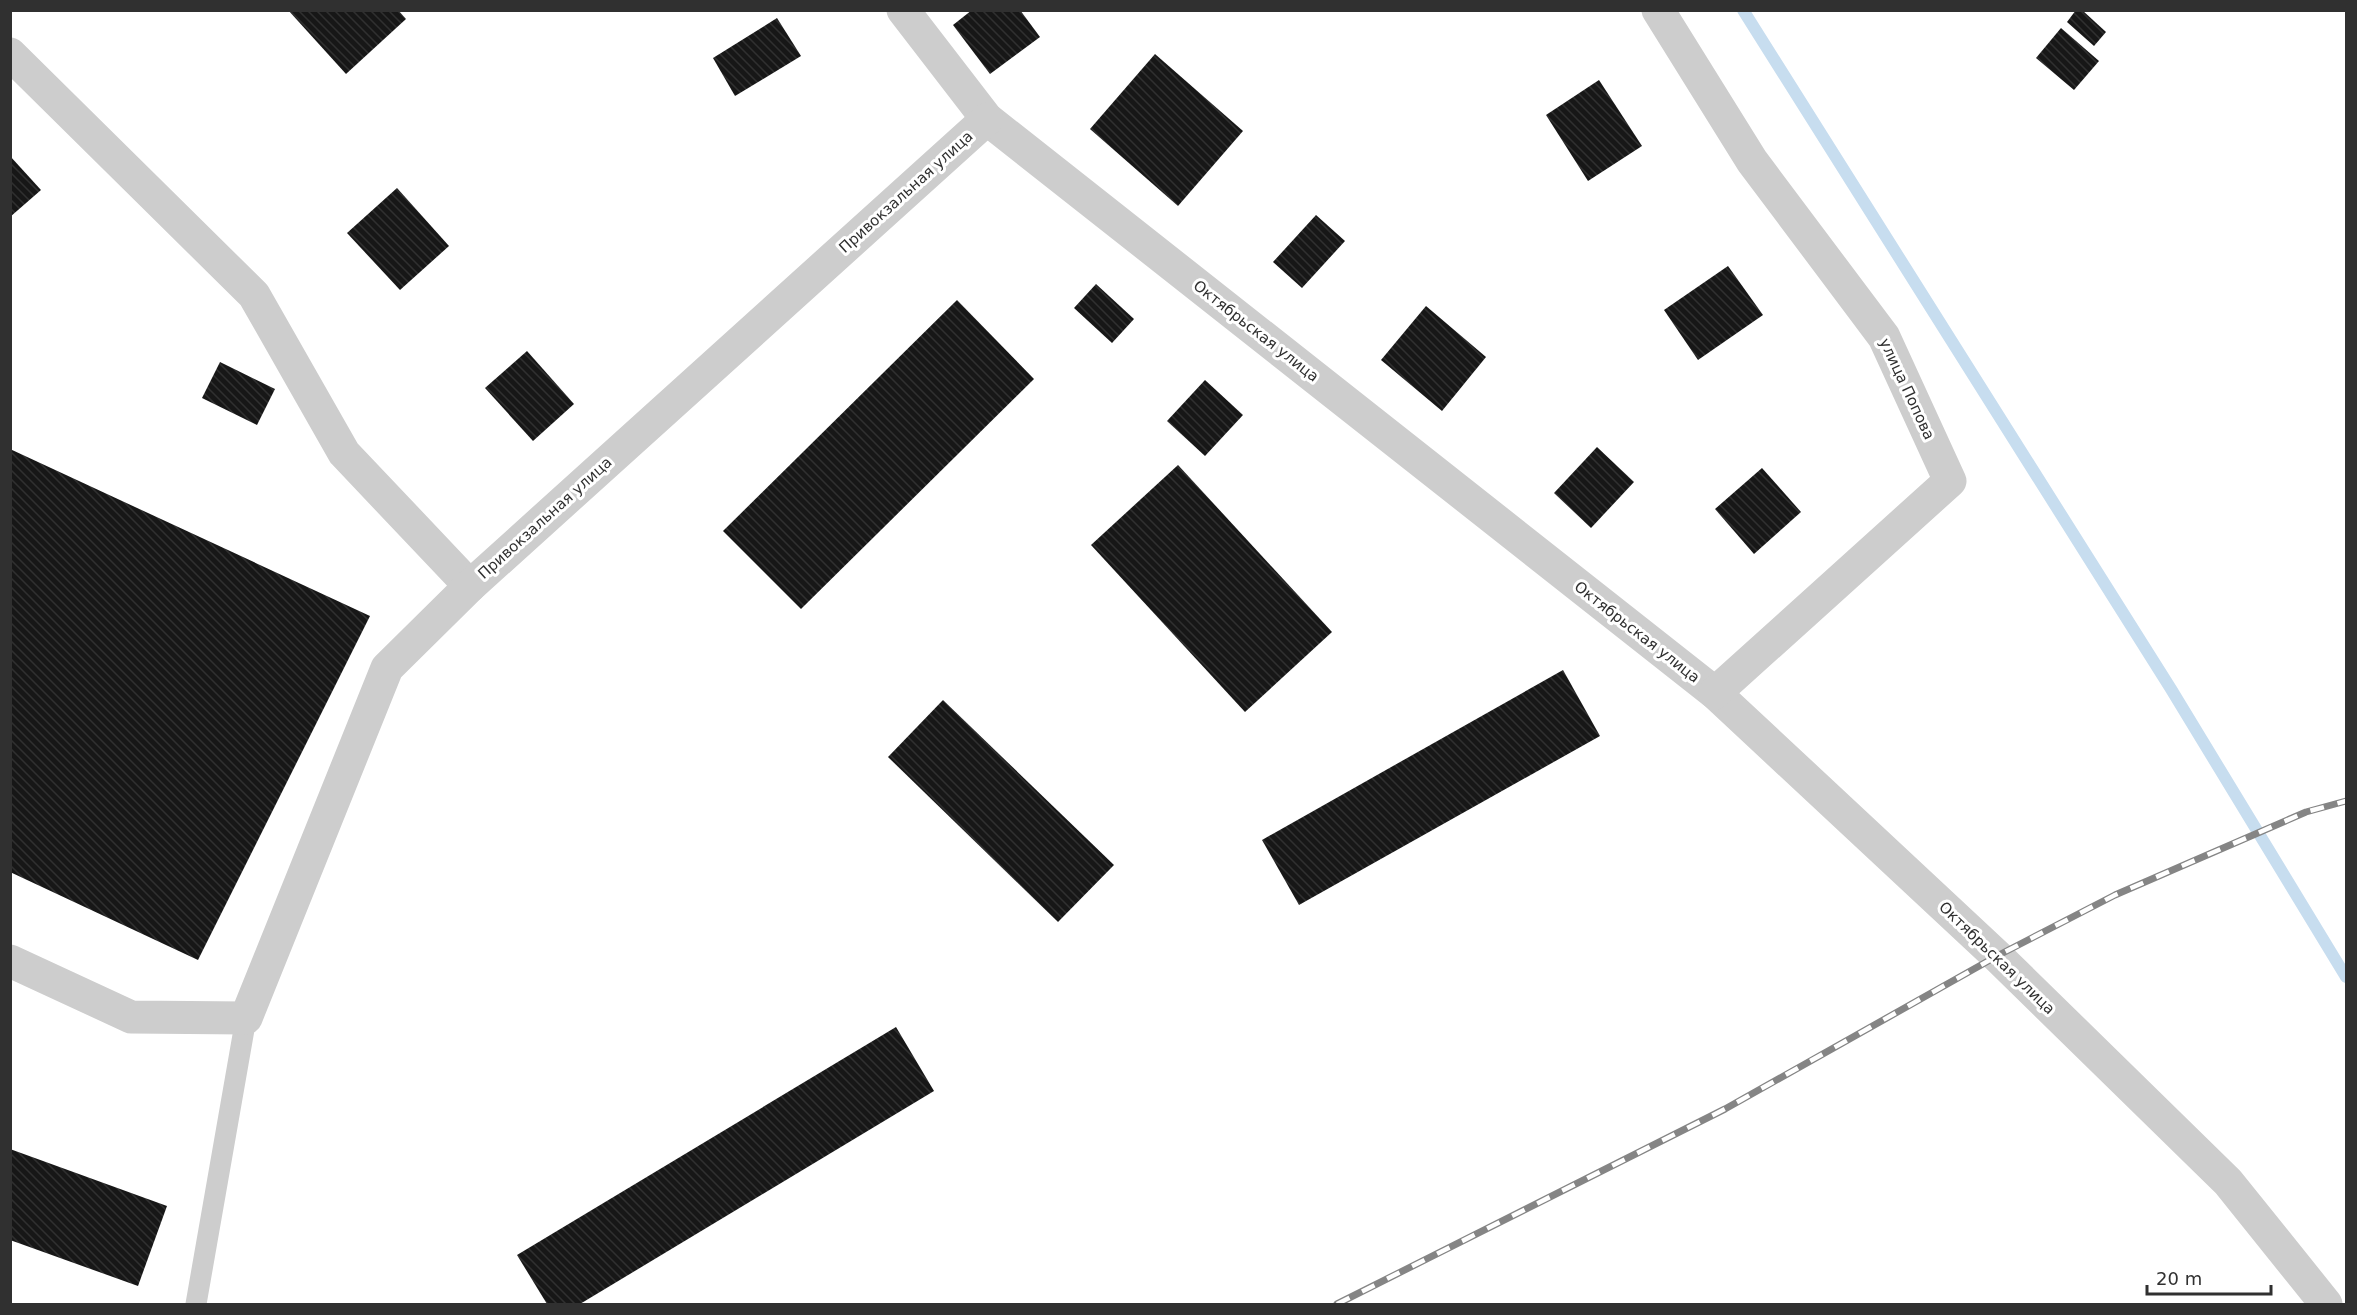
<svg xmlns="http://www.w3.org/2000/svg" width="2357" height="1315" viewBox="0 0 2357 1315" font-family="'DejaVu Sans',sans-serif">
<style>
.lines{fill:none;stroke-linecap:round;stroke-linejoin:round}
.stream{stroke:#c7ddef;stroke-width:12}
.building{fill:url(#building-back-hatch)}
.lane{stroke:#cdcdcd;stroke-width:21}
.street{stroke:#cdcdcd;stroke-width:33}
.rail-casing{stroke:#858585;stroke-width:7}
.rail{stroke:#fff;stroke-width:4.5;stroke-dasharray:14;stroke-linecap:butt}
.labels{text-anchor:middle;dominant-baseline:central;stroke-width:6;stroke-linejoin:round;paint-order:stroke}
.street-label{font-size:15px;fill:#303030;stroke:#fff}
</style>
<defs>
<pattern id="building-back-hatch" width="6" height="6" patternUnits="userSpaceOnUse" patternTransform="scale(1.5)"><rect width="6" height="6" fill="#171717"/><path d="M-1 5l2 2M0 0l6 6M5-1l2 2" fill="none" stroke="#303030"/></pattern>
</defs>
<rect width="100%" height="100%" fill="#fff"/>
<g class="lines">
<!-- stream -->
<path class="stream" d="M 1743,10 L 2171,689 L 2346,977"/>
</g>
<!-- building -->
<g class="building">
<path d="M 288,10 L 398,10 L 406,19 L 346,74 Z"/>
<path d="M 972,10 L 1020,10 L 1040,37 L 990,74 L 953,25 Z"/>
<path d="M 2076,10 L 2082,10 L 2106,32 L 2094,46 L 2067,22 Z"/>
<path d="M 777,18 L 801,56 L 735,96 L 713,58 Z"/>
<path d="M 2061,28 L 2099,61 L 2074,90 L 2036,58 Z"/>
<path d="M 1155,54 L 1243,131 L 1178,206 L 1090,129 Z"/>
<path d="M 1599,80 L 1642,146 L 1588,181 L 1546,115 Z"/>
<path d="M 10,156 L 41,190 L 10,217 Z"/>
<path d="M 397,188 L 449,246 L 400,290 L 347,233 Z"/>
<path d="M 1316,215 L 1345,241 L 1302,288 L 1273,262 Z"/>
<path d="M 1728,266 L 1763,315 L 1698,360 L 1664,310 Z"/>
<path d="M 1096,284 L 1134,319 L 1112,343 L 1074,308 Z"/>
<path d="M 957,300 L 1034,379 L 801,609 L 723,531 Z"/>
<path d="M 1426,306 L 1486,357 L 1442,411 L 1381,360 Z"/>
<path d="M 527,351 L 574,404 L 533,441 L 485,388 Z"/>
<path d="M 220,362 L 275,389 L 257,425 L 202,398 Z"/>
<path d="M 1205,380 L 1243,415 L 1205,456 L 1167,421 Z"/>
<path d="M 1597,447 L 1634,482 L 1591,528 L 1554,493 Z"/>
<path d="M 10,449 L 370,616 L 198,960 L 10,872 Z"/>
<path d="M 1178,465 L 1332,632 L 1245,712 L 1091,545 Z"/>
<path d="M 1762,468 L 1801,512 L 1754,554 L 1715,509 Z"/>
<path d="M 1563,670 L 1600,736 L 1299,905 L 1262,840 Z"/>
<path d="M 943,700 L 1114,865 L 1058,922 L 888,757 Z"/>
<path d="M 896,1027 L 934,1091 L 580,1304 L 547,1304 L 517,1255 Z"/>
<path d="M 10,1149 L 167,1206 L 138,1286 L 10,1240 Z"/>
</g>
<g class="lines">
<!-- lane -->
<path class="lane" d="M 196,1304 L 246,1018"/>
<!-- street -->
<g class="street">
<path d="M 903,10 L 987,119 L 1715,693 L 1997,956 L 2228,1182 L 2326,1304"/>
<path d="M 1658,10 L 1752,161 L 1884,337 L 1950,481 L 1715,693"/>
<path d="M 10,54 L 254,295 L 344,453 L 470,586"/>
<path d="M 10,961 L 131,1017 L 246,1018 L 387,668 L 470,586 L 987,119"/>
</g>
<!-- rail casing -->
<g class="rail-casing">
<path id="rail" d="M 1337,1304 L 1725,1109 L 1997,956 L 2115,895 L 2306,812 L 2346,801"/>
</g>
<!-- rail -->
<use href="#rail" class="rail"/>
</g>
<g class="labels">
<!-- street labels -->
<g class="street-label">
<text transform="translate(906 192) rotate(-42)">Привокзальная улица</text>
<text transform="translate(1256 331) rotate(38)">Октябрьская улица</text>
<text transform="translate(1907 389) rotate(65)">улица Попова</text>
<text transform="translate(545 518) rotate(-42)">Привокзальная улица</text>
<text transform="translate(1637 632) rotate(38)">Октябрьская улица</text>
<text transform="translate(1997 958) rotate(44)">Октябрьская улица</text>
</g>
</g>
<!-- border -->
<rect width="2357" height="1315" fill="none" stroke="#303030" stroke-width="24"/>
<!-- scale -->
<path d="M2147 1285v9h124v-9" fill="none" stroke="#303030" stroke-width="3"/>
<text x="2156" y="1285" font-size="18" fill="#303030" stroke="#ffffff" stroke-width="4.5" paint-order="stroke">20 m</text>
</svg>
